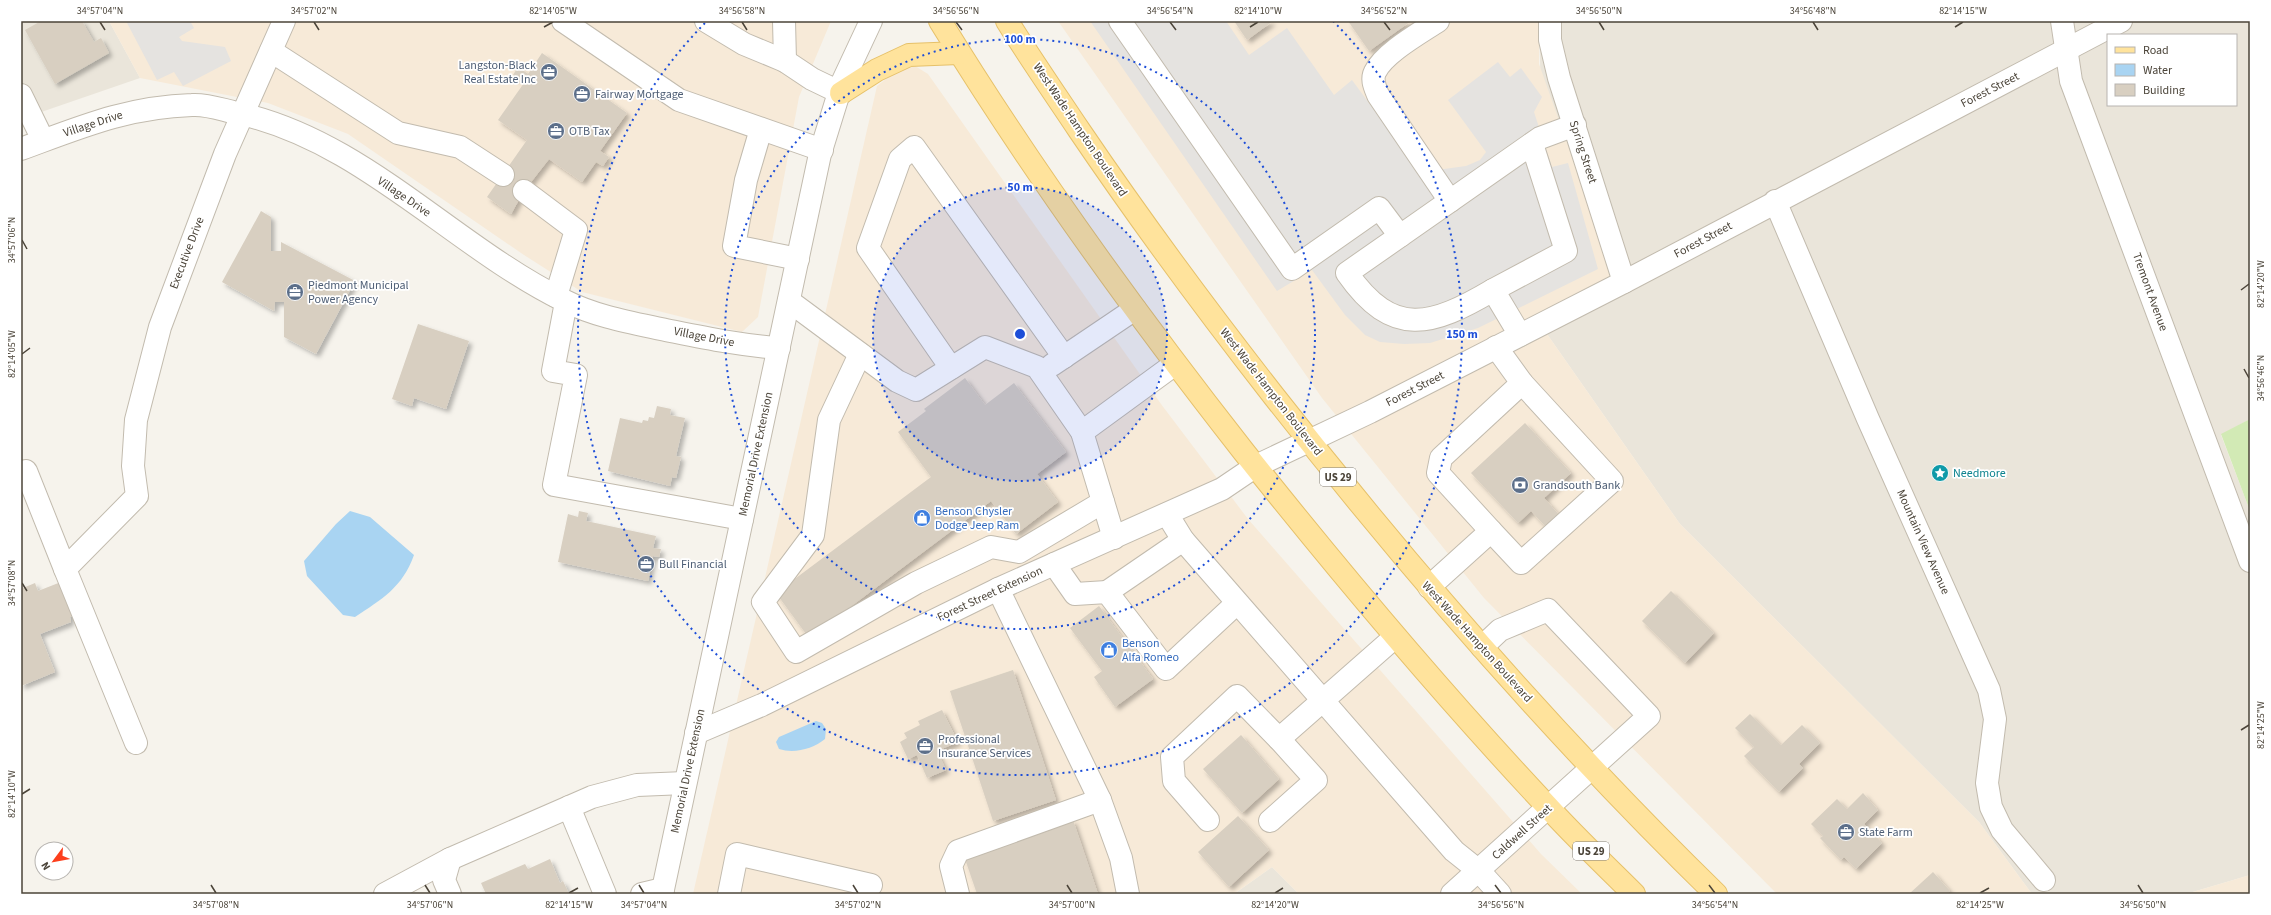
<svg xmlns="http://www.w3.org/2000/svg" width="2271" height="915" viewBox="0 0 2271 915" font-family="'Source Sans 3',sans-serif">
<style>
.residential{fill:#eae5da;fill-rule:evenodd}
.commercial{fill:#f7ead8}
.green{fill:#d2eab5}
.parking{fill:#e5e3e0}
.water{fill:#a9d4f2}
.building{fill:#d8cfc1;filter:url(#shadow)}
.lines{fill:none;stroke-linecap:round;stroke-linejoin:round}
.minor-casing{stroke:#c2bbae;stroke-width:24}
.major-casing{stroke:#e6c16a;stroke-width:24}
.minor{stroke:#fff;stroke-width:22}
.major{stroke:#ffe39c;stroke-width:22}
.ticks{fill:none;stroke:#4b4439;stroke-width:1.5}
.ring{fill:none;stroke:#1d4ed8;stroke-width:2;stroke-dasharray:2 4}
.labels{text-anchor:middle;dominant-baseline:central;stroke-width:3.5;stroke-linejoin:round;paint-order:stroke}
.shield{fill:#fff;stroke:#817c74;stroke-width:1}
.shield-label{font-size:11px;font-weight:bold;fill:#4b4439}
.service-label{font-size:12px;fill:#4e5e75;stroke:#fff;text-anchor:start}
.street-label{font-size:12px;fill:#4b4439;stroke:#fff}
.culture-label{font-size:12px;fill:#0d838f;stroke:#fff;text-anchor:start}
.shop-label{font-size:12px;fill:#366cbe;stroke:#fff;text-anchor:start}
.centre{fill:#1d4ed8;stroke:#fff;stroke-width:2}
.ring-label{font-size:12px;text-anchor:middle;font-weight:bold;fill:#1d4ed8;stroke:#fff;stroke-width:3.5;stroke-linejoin:round;paint-order:stroke}
.neatline{fill:none;stroke:#4b4439;stroke-width:1.5}
.ticks-label{font-size:10px;text-anchor:middle;fill:#4b4439}
</style>
<defs>
<filter id="shadow"><feDropShadow dx="3.5" dy="3.5" stdDeviation="2" flood-color="#0004"/></filter>
</defs>
<rect width="100%" height="100%" fill="#f6f3ec"/>
<!-- residential -->
<g class="residential">
<path d="M 21,21 L 109,21 L 140,78 L 21,119 Z"/>
<path d="M 1539,21 L 2249,21 L 2250,419 L 2221,435 L 2250,511 L 2250,875 L 2186,894 L 2032,894 L 1979,822 L 1680,524 L 1547,334 ZM 2108,35 L 2236,35 L 2236,105 L 2108,105 Z"/>
<path d="M 1272,867 L 1299,894 L 1234,894 Z"/>
</g>
<!-- commercial -->
<g class="commercial">
<path d="M 109,21 L 831,21 L 799,97 L 758,317 L 742,332 L 582,292 L 524,255 L 348,134 L 268,103 L 140,78 Z"/>
<path d="M 1058,21 L 1539,21 L 1539,64 L 1621,295 L 1547,334 L 1680,524 L 1979,822 L 2032,894 L 1777,894 L 1484,598 L 1322,398 Z"/>
<path d="M 915,66 L 928,74 L 1161,404 L 1248,519 L 1541,854 L 1582,894 L 1299,894 L 1272,867 L 1234,894 L 693,894 L 877,86 L 895,72 Z"/>
<path d="M 2250,875 L 2250,894 L 2186,894 Z"/>
</g>
<!-- green -->
<path class="green" d="M 2250,419 L 2250,511 L 2221,434 Z"/>
<!-- parking -->
<g class="parking">
<path d="M 126,21 L 190,21 L 194,28 L 179,37 L 182,41 L 225,47 L 231,61 L 183,86 L 174,72 L 157,80 Z"/>
<path d="M 1090,21 L 1226,21 L 1249,55 L 1287,28 L 1334,95 L 1352,80 L 1411,160 L 1422,172 L 1466,166 L 1480,160 L 1486,152 L 1448,100 L 1498,62 L 1510,77 L 1521,68 L 1542,97 L 1534,112 L 1552,167 L 1568,163 L 1598,269 L 1478,328 L 1430,343 L 1404,344 L 1380,342 L 1365,335 L 1345,315 L 1312,270 L 1277,291 Z"/>
</g>
<!-- water -->
<g class="water">
<path d="M 350,511 L 370,517 L 414,555 C 402,588 382,599 355,617 L 343,615 L 307,576 L 304,561 L 336,524 Z"/>
<path d="M 816,721 L 822,723 L 826,729 L 825,739 C 813,749 794,754 779,749 L 776,742 L 779,737 Z"/>
</g>
<!-- building -->
<g class="building">
<path d="M 41,21 L 82,21 L 94,42 L 101,38 L 109,53 L 55,84 L 25,30 Z"/>
<path d="M 1234,21 L 1273,21 L 1247,40 Z"/>
<path d="M 1348,21 L 1411,21 L 1369,51 Z"/>
<path d="M 542,53 L 627,113 L 600,151 L 609,157 L 603,166 L 596,162 L 582,182 L 549,159 L 524,191 L 511,214 L 487,197 L 527,140 L 498,120 L 524,83 L 513,75 L 518,67 L 528,74 Z"/>
<path d="M 261,211 L 271,217 L 271,251 L 281,251 L 281,242 L 355,281 L 316,354 L 284,337 L 284,302 L 275,302 L 274,311 L 222,282 Z"/>
<path d="M 418,324 L 469,341 L 446,409 L 414,398 L 412,406 L 392,399 Z"/>
<path d="M 965,378 L 985,405 L 1014,383 L 1066,452 L 1037,474 L 1058,502 L 1016,534 L 991,501 L 809,638 L 776,593 L 931,477 L 898,432 L 926,411 L 924,409 Z"/>
<path d="M 657,406 L 671,409 L 670,415 L 685,418 L 676,456 L 681,457 L 676,478 L 672,477 L 670,486 L 608,471 L 620,418 L 642,423 L 643,420 L 648,421 L 649,417 L 654,418 Z"/>
<path d="M 1525,423 L 1571,473 L 1544,498 L 1561,517 L 1548,529 L 1531,511 L 1518,523 L 1471,473 Z"/>
<path d="M 579,511 L 588,513 L 586,521 L 656,536 L 653,548 L 661,549 L 659,557 L 653,556 L 648,581 L 558,562 L 568,514 L 578,517 Z"/>
<path d="M 61,582 L 74,615 L 70,617 L 71,622 L 40,634 L 55,672 L 21,686 L 21,583 L 23,588 L 35,583 L 38,591 Z"/>
<path d="M 1671,591 L 1714,633 L 1685,663 L 1642,621 Z"/>
<path d="M 1099,606 L 1153,679 L 1115,707 L 1094,677 L 1102,671 L 1070,628 Z"/>
<path d="M 1013,670 L 1056,800 L 993,821 L 950,691 Z"/>
<path d="M 942,710 L 958,742 L 937,751 L 946,770 L 927,778 L 917,755 L 908,759 L 900,742 L 907,738 L 904,733 L 920,725 L 918,721 Z"/>
<path d="M 1750,714 L 1781,745 L 1802,725 L 1820,743 L 1799,764 L 1803,768 L 1779,792 L 1744,756 L 1754,747 L 1735,728 Z"/>
<path d="M 1241,735 L 1279,779 L 1242,813 L 1203,769 Z"/>
<path d="M 1863,793 L 1878,810 L 1864,824 L 1882,843 L 1856,869 L 1844,857 L 1841,860 L 1820,838 L 1823,836 L 1811,824 L 1837,799 L 1847,809 Z"/>
<path d="M 1238,816 L 1269,850 L 1229,887 L 1198,852 Z"/>
<path d="M 1073,820 L 1098,894 L 977,894 L 964,856 Z"/>
<path d="M 550,859 L 560,883 L 563,881 L 569,894 L 486,894 L 481,883 L 525,864 L 528,869 Z"/>
<path d="M 1933,872 L 1950,891 L 1947,894 L 1909,894 Z"/>
</g>
<g class="lines">
<!-- minor casing -->
<g class="minor-casing">
<g id="minor">
<path d="M 563,21 L 679,100 L 822,150"/>
<path d="M 706,21 L 744,44 L 785,61 L 812,79 L 841,93"/>
<path d="M 784,21 L 785,61"/>
<path d="M 1120,21 L 1292,269 L 1379,208 L 1400,236 L 1540,138 L 1575,125"/>
<path d="M 1438,21 C 1420,33 1384,53 1375,72 C 1371,80 1375,87 1378,95 L 1450,201"/>
<path d="M 1550,21 L 1550,40 L 1559,78 L 1624,282"/>
<path d="M 2062,21 L 2071,81 L 2250,561"/>
<path d="M 271,51 L 398,133 L 460,147 L 503,175"/>
<path d="M 21,95 L 43,140"/>
<path d="M 761,129 L 746,180 L 734,246 L 798,259"/>
<path d="M 21,149 C 81,127 127,107 192,105 C 206,104 220,109 233,112 C 361,138 451,245 565,301 C 595,316 628,322 661,329 C 701,337 737,345 779,348"/>
<path d="M 524,191 L 576,230 L 556,296"/>
<path d="M 1775,201 L 1868,419 L 1989,690 L 1995,719 L 1987,783 L 1991,807 L 2002,830 L 2044,880"/>
<path d="M 1400,236 L 1347,273 C 1393,339 1432,326 1493,290 L 1520,335"/>
<path d="M 1493,290 L 1566,251 L 1532,144"/>
<path d="M 789,301 L 897,381 L 916,390 L 985,347 L 1037,367 L 1082,432 L 1114,538"/>
<path d="M 566,302 L 553,371 L 576,375 L 554,485 L 742,519"/>
<path d="M 860,354 L 829,420 L 813,535 L 763,602 L 796,652 L 916,583 L 991,547 L 1019,552 L 1103,502"/>
<path d="M 1052,365 L 1135,309"/>
<path d="M 951,368 L 868,248 L 900,159 L 914,147 L 1064,357"/>
<path d="M 1082,432 L 1175,364"/>
<path d="M 26,471 L 65,569"/>
<path d="M 1167,514 L 1183,540 L 1454,851 L 1479,871 L 1500,894"/>
<path d="M 1491,531 L 1521,563 L 1612,481 L 1522,383"/>
<path d="M 1054,564 L 1075,594 L 1107,592 L 1166,669 L 1237,603"/>
<path d="M 1429,587 L 1491,531 L 1438,473 L 1441,458 L 1522,383 L 1496,347"/>
<path d="M 998,589 L 1100,800 L 1121,858 L 1128,894"/>
<path d="M 1107,592 L 1183,540"/>
<path d="M 696,733 L 762,705 L 998,589 L 1222,489 L 1256,466 L 1370,412 L 1624,282 L 2121,21"/>
<path d="M 136,743 L 65,569 L 137,496 L 133,466 L 136,420 L 160,327 L 225,154 L 284,21"/>
<path d="M 569,807 L 605,894"/>
<path d="M 1208,820 L 1174,781 L 1172,757 L 1237,696 L 1279,739 L 1395,637"/>
<path d="M 1270,821 L 1316,780 L 1279,739"/>
<path d="M 385,894 L 450,859 L 592,797 L 637,785 L 685,783"/>
<path d="M 450,894 L 444,880 L 450,859"/>
<path d="M 642,894 L 663,889"/>
<path d="M 662,894 L 820,154 L 842,83 L 871,21"/>
<path d="M 729,894 L 737,854 L 871,885"/>
<path d="M 958,894 L 951,866 L 958,851 L 1100,800"/>
<path d="M 1452,894 L 1649,716 L 1548,610 L 1500,630 L 1482,647"/>
</g>
</g>
<!-- major casing -->
<g class="major-casing">
<g id="major">
<path d="M 940,21 C 1032,171 1135,313 1244,452 C 1341,574 1441,693 1547,806 C 1575,837 1605,865 1634,894"/>
<path d="M 1007,21 C 1030,58 1055,94 1079,130 C 1140,220 1205,308 1273,395 C 1410,570 1556,738 1716,894"/>
<path d="M 841,93 L 877,70 L 909,55 L 959,53"/>
</g>
</g>
<!-- minor -->
<use href="#minor" class="minor"/>
<!-- major -->
<use href="#major" class="major"/>
</g>
<!-- ticks -->
<path class="ticks" d="M 100,22 L 105,30M 314,22 L 319,30M 742,22 L 747,30M 956,22 L 962,30M 1170,22 L 1176,30M 1384,22 L 1390,30M 1599,22 L 1604,30M 1813,22 L 1818,30M 544,27 L 553,22M 1250,27 L 1258,22M 1955,27 L 1963,22M 22,240 L 27,249M 2241,290 L 2249,284M 22,354 L 30,348M 2244,369 L 2249,378M 22,583 L 27,591M 2241,730 L 2249,725M 22,794 L 30,789M 211,885 L 216,893M 425,885 L 430,893M 639,885 L 644,893M 853,885 L 858,893M 1067,885 L 1072,893M 1495,885 L 1501,893M 1709,885 L 1715,893M 2138,885 L 2143,893M 569,893 L 578,888M 1275,893 L 1283,888M 1980,893 L 1989,888"/>
<!-- distance rings -->
<circle cx="1020" cy="334" r="147" fill="#1d4ed8" fill-opacity=".12"/>
<g class="ring">
<circle cx="1020" cy="334" r="147"/>
<circle cx="1020" cy="334" r="295"/>
<path d="M1333 21A442 442 0 1 1 707 21"/>
</g>
<!-- icons -->
<defs>
<g id="office-disc" transform="scale(0.9)"><circle r="9.5" fill="#5c6f8a" stroke="#fff"/><path d="M-6-3h4V-5.5h4V-3h4V5H-6ZM-1-4.5V-3h2v-1.5ZM-6 0V1H6V0Z" fill="#fff"/></g>
<g id="sight-disc" transform="scale(0.9)"><circle r="9.5" fill="#0f9aa8" stroke="#fff"/><path d="M0-6L1.8-2.2L6-1.7L2.9 1.2L3.7 5.4L0 3.3L-3.7 5.4L-2.9 1.2L-6-1.7L-1.8-2.2Z" fill="#fff"/></g>
<g id="bank-disc" transform="scale(0.9)"><circle r="9.5" fill="#5c6f8a" stroke="#fff"/><path d="M-6-4H6V4H-6ZM0-2.3a2.3 2.3 0 1 0 0 4.6a2.3 2.3 0 1 0 0-4.6Z" fill="#fff"/></g>
<g id="shop-disc" transform="scale(0.9)"><circle r="9.5" fill="#3f7fe0" stroke="#fff"/><path d="M-5-2.5h2.3a2.7 3.5 0 0 1 5.4 0H5L5.5 6h-11ZM-1.5-2.5h3a1.5 2.3 0 0 0-3 0Z" fill="#fff"/></g>
</defs>
<g fill-rule="evenodd">
<use href="#office-disc" x="549" y="72"/>
<use href="#office-disc" x="582" y="94"/>
<use href="#office-disc" x="556" y="131"/>
<use href="#office-disc" x="295" y="292"/>
<use href="#sight-disc" x="1940" y="473"/>
<use href="#bank-disc" x="1520" y="485"/>
<use href="#shop-disc" x="922" y="518"/>
<use href="#office-disc" x="646" y="564"/>
<use href="#shop-disc" x="1109" y="650"/>
<use href="#office-disc" x="925" y="746"/>
<use href="#office-disc" x="1846" y="832"/>
</g>
<g class="labels">
<!-- shield labels -->
<g class="shield">
<rect x="1320" y="468" width="36" height="18" rx="3"/>
<rect x="1573" y="842" width="36" height="18" rx="3"/>
</g>
<g class="shield-label">
<text x="1338" y="477">US 29</text>
<text x="1591" y="851">US 29</text>
</g>
<!-- service labels -->
<g class="service-label">
<text x="536" y="65" text-anchor="end">Langston-Black<tspan x="536" dy="14">Real Estate Inc</tspan></text>
<text x="595" y="94">Fairway Mortgage</text>
<text x="569" y="131">OTB Tax</text>
<text x="308" y="285">Piedmont Municipal<tspan x="308" dy="14">Power Agency</tspan></text>
<text x="1533" y="485">Grandsouth Bank</text>
<text x="659" y="564">Bull Financial</text>
<text x="938" y="739">Professional<tspan x="938" dy="14">Insurance Services</tspan></text>
<text x="1859" y="832">State Farm</text>
</g>
<!-- street labels -->
<g class="street-label">
<text transform="translate(1990 90) rotate(-27)">Forest Street</text>
<text transform="translate(93 124) rotate(-18)">Village Drive</text>
<text transform="translate(1080 130) rotate(56)">West Wade Hampton Boulevard</text>
<text transform="translate(1583 152) rotate(72)">Spring Street</text>
<text transform="translate(404 197) rotate(34)">Village Drive</text>
<text transform="translate(1703 240) rotate(-28)">Forest Street</text>
<text transform="translate(187 253) rotate(-69)">Executive Drive</text>
<text transform="translate(2150 292) rotate(70)">Tremont Avenue</text>
<text transform="translate(704 337) rotate(11)">Village Drive</text>
<text transform="translate(1415 389) rotate(-27)">Forest Street</text>
<text transform="translate(1271 392) rotate(52)">West Wade Hampton Boulevard</text>
<text transform="translate(756 454) rotate(-78)">Memorial Drive Extension</text>
<text transform="translate(1923 542) rotate(66)">Mountain View Avenue</text>
<text transform="translate(990 594) rotate(-25)">Forest Street Extension</text>
<text transform="translate(1477 642) rotate(48)">West Wade Hampton Boulevard</text>
<text transform="translate(688 771) rotate(-78)">Memorial Drive Extension</text>
<text transform="translate(1522 832) rotate(-42)">Caldwell Street</text>
</g>
<!-- culture labels -->
<g class="culture-label">
<text x="1953" y="473">Needmore</text>
</g>
<!-- shop labels -->
<g class="shop-label">
<text x="935" y="511">Benson Chysler<tspan x="935" dy="14">Dodge Jeep Ram</tspan></text>
<text x="1122" y="643">Benson<tspan x="1122" dy="14">Alfa Romeo</tspan></text>
</g>
</g>
<circle cx="1020" cy="334" r="6" class="centre"/>
<g class="ring-label">
<text x="1020" y="43">100 m</text>
<text x="1020" y="191">50 m</text>
<text x="1462" y="338">150 m</text>
</g>
<!-- border -->
<rect width="2271" height="915" fill="none" stroke="#ffffff" stroke-width="44"/>
<!-- legend -->
<rect x="2107" y="34" width="130" height="72" fill="#ffffff" stroke="#b7b4b0"/>
<rect x="2115" y="47" width="20" height="6" fill="#ffe39c" stroke="#b7b4b0"/>
<text x="2143" y="54" font-size="12" fill="#4b4439">Road</text>
<rect x="2115" y="64" width="20" height="12" fill="#a9d4f2" stroke="#b7b4b0"/>
<text x="2143" y="74" font-size="12" fill="#4b4439">Water</text>
<rect x="2115" y="84" width="20" height="12" fill="#d8cfc1" stroke="#b7b4b0"/>
<text x="2143" y="94" font-size="12" fill="#4b4439">Building</text>
<!-- north arrow -->
<g transform="translate(54 861) rotate(238)"><circle r="19" fill="#ffffff" stroke="#b7b4b0"/>
<path d="M0-3L7 15L0 10L-7 15Z" fill="#fc3f1d"/>
<text y="-6" font-size="11" font-weight="bold" text-anchor="middle" fill="#4b4439">N</text>
</g>
<rect x="22" y="22" width="2227" height="871" class="neatline"/>
<g class="ticks-label">
<text x="100" y="14">34°57'04"N</text>
<text x="314" y="14">34°57'02"N</text>
<text x="553" y="14">82°14'05"W</text>
<text x="742" y="14">34°56'58"N</text>
<text x="956" y="14">34°56'56"N</text>
<text x="1170" y="14">34°56'54"N</text>
<text x="1258" y="14">82°14'10"W</text>
<text x="1384" y="14">34°56'52"N</text>
<text x="1599" y="14">34°56'50"N</text>
<text x="1813" y="14">34°56'48"N</text>
<text x="1963" y="14">82°14'15"W</text>
<text transform="translate(11 240) rotate(-90)" y="4">34°57'06"N</text>
<text transform="translate(2260 284) rotate(-90)" y="4">82°14'20"W</text>
<text transform="translate(11 354) rotate(-90)" y="4">82°14'05"W</text>
<text transform="translate(2260 378) rotate(-90)" y="4">34°56'46"N</text>
<text transform="translate(11 583) rotate(-90)" y="4">34°57'08"N</text>
<text transform="translate(2260 725) rotate(-90)" y="4">82°14'25"W</text>
<text transform="translate(11 794) rotate(-90)" y="4">82°14'10"W</text>
<text x="216" y="908">34°57'08"N</text>
<text x="430" y="908">34°57'06"N</text>
<text x="569" y="908">82°14'15"W</text>
<text x="644" y="908">34°57'04"N</text>
<text x="858" y="908">34°57'02"N</text>
<text x="1072" y="908">34°57'00"N</text>
<text x="1275" y="908">82°14'20"W</text>
<text x="1501" y="908">34°56'56"N</text>
<text x="1715" y="908">34°56'54"N</text>
<text x="1980" y="908">82°14'25"W</text>
<text x="2143" y="908">34°56'50"N</text>
</g>
</svg>
